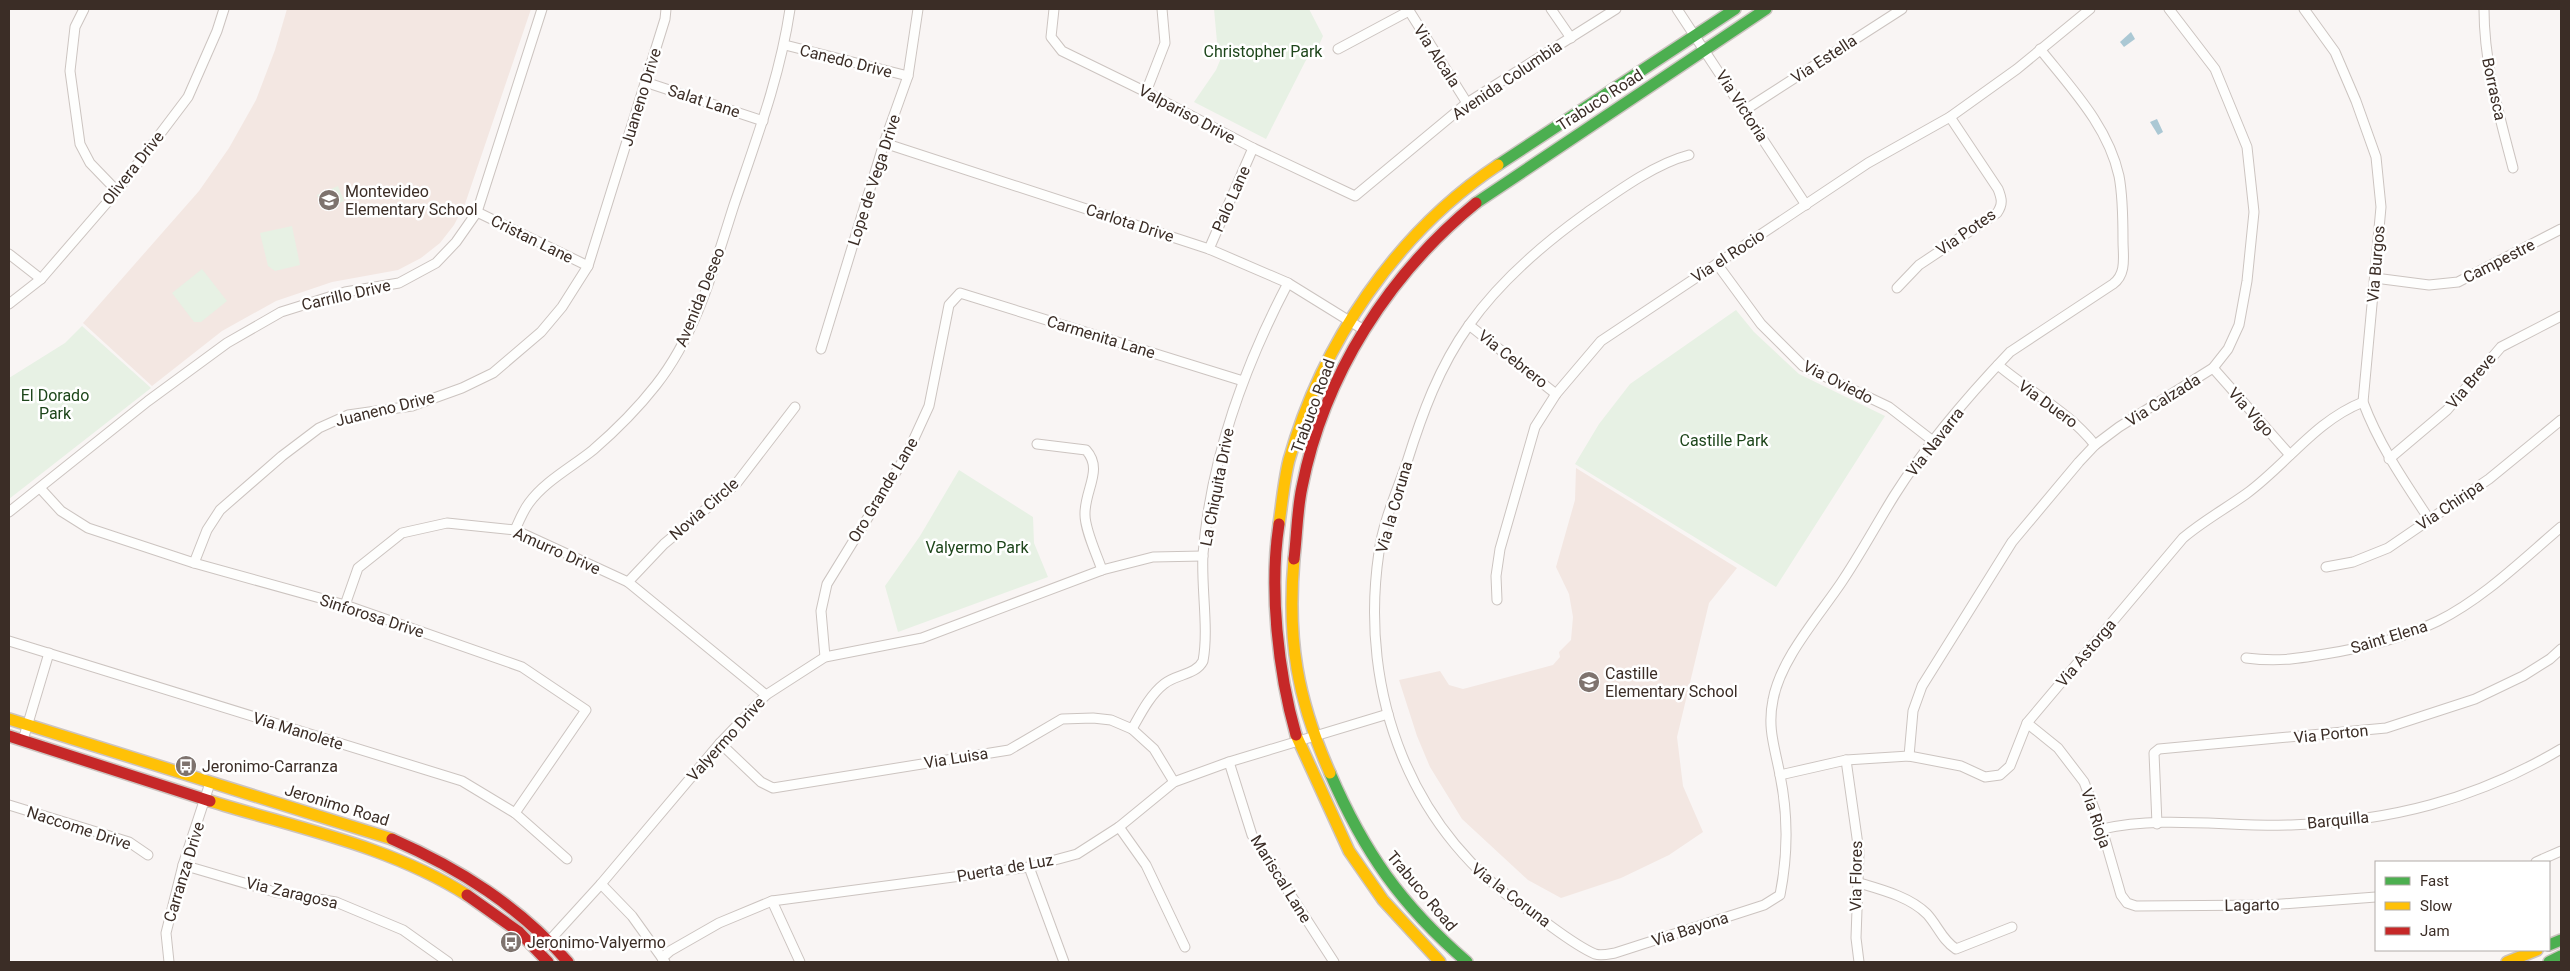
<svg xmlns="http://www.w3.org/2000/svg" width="2570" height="971" viewBox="0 0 2570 971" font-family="Roboto,sans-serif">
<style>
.built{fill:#f3e7e2}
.green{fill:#e7f1e4}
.water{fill:#abc8d4}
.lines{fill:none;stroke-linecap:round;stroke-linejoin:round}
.street-casing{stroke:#ccc4c0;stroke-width:11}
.fast-casing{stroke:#ccc4c0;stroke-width:14}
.slow-casing{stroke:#ccc4c0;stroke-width:14}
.jam-casing{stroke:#ccc4c0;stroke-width:14}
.street{stroke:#fefefd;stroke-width:9}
.fast{stroke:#4caf50;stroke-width:11}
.slow{stroke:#ffc107;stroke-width:11}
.jam{stroke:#c62828;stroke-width:11}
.labels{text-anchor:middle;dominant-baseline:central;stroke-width:5;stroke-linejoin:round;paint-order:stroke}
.park-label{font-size:16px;fill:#1e461b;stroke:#fff}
.street-label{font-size:16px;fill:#3b2d26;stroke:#fff}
.poi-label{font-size:16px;fill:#3b2d26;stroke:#fff;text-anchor:start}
</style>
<rect width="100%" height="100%" fill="#f9f5f4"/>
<!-- built -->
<g class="built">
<path d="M 287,9 L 531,9 L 465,204 L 454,225 L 440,243 L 421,258 L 398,270 L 332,282 L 276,301 L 222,331 L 152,386 L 83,323 L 199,191 L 229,148 L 256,100 L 275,50 Z"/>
<path d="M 1576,468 L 1737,568 L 1709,603 L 1677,737 L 1683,786 L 1703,832 L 1669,855 L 1621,878 L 1561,898 L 1528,880 L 1462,819 L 1430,767 L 1417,736 L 1399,680 L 1440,671 L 1449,685 L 1463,689 L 1553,665 L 1560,657 L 1559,652 L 1571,640 L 1573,617 L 1569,594 L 1556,567 L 1575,500 Z"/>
</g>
<!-- green -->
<g class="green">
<path d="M 1214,9 L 1309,9 L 1323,36 L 1317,50 L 1310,54 L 1305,62 L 1266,139 L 1194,102 L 1216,70 L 1221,58 L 1217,42 Z"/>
<path d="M 338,186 L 344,201 L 323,210 L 317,195 Z"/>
<path d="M 292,226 L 300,265 L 275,271 L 268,266 L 260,233 Z"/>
<path d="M 202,269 L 227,301 L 201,322 L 194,322 L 172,293 Z"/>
<path d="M 1736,310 L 1754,332 L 1799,374 L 1885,416 L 1776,587 L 1575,464 L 1599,424 L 1630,384 Z"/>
<path d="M 82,326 L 151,388 L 9,499 L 9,378 L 65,343 Z"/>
<path d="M 959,470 L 1033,517 L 1034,543 L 1048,577 L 898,632 L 885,586 L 920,536 Z"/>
</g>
<!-- water -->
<g class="water">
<path d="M 2131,32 L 2135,39 L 2124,47 L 2120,42 Z"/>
<path d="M 2157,119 L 2163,132 L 2158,135 L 2150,122 Z"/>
</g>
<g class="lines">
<!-- street casing -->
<g class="street-casing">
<g id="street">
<path d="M 84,9 L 75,27 L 70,71 L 80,144 L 90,163 L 117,191"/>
<path d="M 1054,9 L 1051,37 L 1062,51 L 1146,92 L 1253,148 L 1355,196 L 1467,103 L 1616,9"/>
<path d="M 1408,9 L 1467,103"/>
<path d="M 1551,9 L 1571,38"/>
<path d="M 1677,9 L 1806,205"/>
<path d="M 2304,9 L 2335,52 L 2356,101 L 2376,157 L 2381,207 L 2363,402 C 2379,445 2404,481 2429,519"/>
<path d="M 2484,9 C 2484,64 2499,114 2513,168"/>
<path d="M 785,45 L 908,76"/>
<path d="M 1338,49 L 1409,11"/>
<path d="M 645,82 L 763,121"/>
<path d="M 1146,92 L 1165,43 L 1162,9"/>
<path d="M 1745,110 L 1902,9"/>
<path d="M 884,143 L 1209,249 L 1288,283 L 1364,330"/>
<path d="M 1689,155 C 1654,164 1615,193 1585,214 C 1542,245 1500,281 1469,325 C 1439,367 1422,414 1407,462 C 1397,491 1383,522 1379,552 C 1358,693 1411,836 1534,914 C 1553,927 1574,945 1595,954 C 1601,956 1609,954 1615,953 L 1764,905 L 1780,895 C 1788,855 1788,814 1780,775 C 1775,748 1767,728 1773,700 C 1780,660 1818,617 1841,583 C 1860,555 1876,525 1894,496 C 1926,445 1968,396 2010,352 L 2113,284 C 2127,274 2123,256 2123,241 C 2123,219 2123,197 2119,176 C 2108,126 2071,88 2040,49"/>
<path d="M 477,212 L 588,266"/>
<path d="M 1209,249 L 1253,148"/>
<path d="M 9,254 L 41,279"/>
<path d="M 1717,264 L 1761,324 L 1803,366 L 1889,407 L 1933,441"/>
<path d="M 2375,278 L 2429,285 L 2458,282 L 2561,229"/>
<path d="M 1897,288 L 1919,265 L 1997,213 C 2003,204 2002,199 1998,189 L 1950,117"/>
<path d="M 9,304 L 41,279 L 117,191 L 188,97 L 217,31 L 224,9"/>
<path d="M 1469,325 L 1556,394"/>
<path d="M 821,349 L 884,143 L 908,76 L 918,9"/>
<path d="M 1998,365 C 2030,392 2068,411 2095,445"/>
<path d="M 2213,368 L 2290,455"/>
<path d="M 1037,444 L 1086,450 C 1104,470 1084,490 1085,515 C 1085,530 1097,555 1102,570"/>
<path d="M 2389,459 L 2447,410 L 2501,347 L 2561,316"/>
<path d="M 40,488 L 61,511 L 88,528 L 194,563 L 345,605 L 522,667 L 586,710 L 515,813"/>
<path d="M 9,512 L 148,401 L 227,343 L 281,312 L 345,292 L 399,283 L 436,263 L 456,242 L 477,212 L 542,9"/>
<path d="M 515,530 C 519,521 523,511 529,503 C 545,481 572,467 593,450 C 615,431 638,408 656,385 C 697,333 714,267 734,205 C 756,140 780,77 790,9"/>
<path d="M 194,563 L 207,530 L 220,510 L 282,456 L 319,428 L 348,415 L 412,406 L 462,388 L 493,373 L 541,332 L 562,307 L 588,266 L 665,19 L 666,9"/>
<path d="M 2326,567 L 2353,562 L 2388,548 L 2489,479 L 2561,420"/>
<path d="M 628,582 L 664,544 L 736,484 L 795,407"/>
<path d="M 1497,600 L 1496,576 L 1500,549 L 1535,427 L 1556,394 L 1601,341 L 1868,163 L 1950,117 L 2017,69 L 2090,9"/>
<path d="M 345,605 L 358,568 L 402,533 L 447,523 L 515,530 L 628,582 L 766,695"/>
<path d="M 9,641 L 462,781 L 515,813 L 567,859"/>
<path d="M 825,657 L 821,611 L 827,584 L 907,454 L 929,406 L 949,305 L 960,293 L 1243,381"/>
<path d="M 2246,658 C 2277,662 2295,659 2325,654 C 2363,648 2403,638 2438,621 C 2484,598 2522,560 2561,527"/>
<path d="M 2027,723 L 2058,748 L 2084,782 L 2102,829 L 2121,895 L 2127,903 L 2136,906 L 2269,905 L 2376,897"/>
<path d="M 1132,729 C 1141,713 1150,695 1164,684 C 1176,674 1196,675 1203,661 C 1209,629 1201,587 1203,554 C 1211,458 1244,367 1288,283"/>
<path d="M 23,740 L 49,653"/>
<path d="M 720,743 L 761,782 L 773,788 L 1009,750 L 1062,719 L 1093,718 L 1111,720 L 1132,729 L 1154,749 L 1174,782"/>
<path d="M 1909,756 L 1913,711 L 1922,686 L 2012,542 L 2079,462 L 2095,445 L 2119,427 L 2213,368 L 2228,349 L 2239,325 L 2247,281 L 2254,212 L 2247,147 L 2215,69 L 2169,9"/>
<path d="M 1846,760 L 1859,852 L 1856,938 L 1859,962"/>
<path d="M 1229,762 L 1252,835 L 1334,962"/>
<path d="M 1780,775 L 1846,760 L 1909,756 L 1961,766 L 1985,777 L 2000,775 L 2010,766 L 2027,723 L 2183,538 C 2203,521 2225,509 2246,494 C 2287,464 2315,421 2363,402"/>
<path d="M 9,805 L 129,842 L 148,855"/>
<path d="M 2157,824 L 2154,753 L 2159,749 L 2386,728 L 2475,699 L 2523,676 L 2550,659 L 2561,649"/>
<path d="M 1119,827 L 1146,865 L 1185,947"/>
<path d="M 2102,829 C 2163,815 2228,827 2291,825 C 2391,821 2475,800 2561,749"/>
<path d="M 2536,862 L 2561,851"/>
<path d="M 183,865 L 275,892 L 336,902 L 403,930 L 448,962"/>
<path d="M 1029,867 L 1064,962"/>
<path d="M 1856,882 C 1879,889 1909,896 1927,914 C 1938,926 1942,940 1956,949 L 2012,927"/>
<path d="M 601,884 L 632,916 L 665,962"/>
<path d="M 772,901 L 800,962"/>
<path d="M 539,952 L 601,884 L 720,743 L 766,695 L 825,657 L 922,638 L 1102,570 L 1153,557 L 1203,556"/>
<path d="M 662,958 L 670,951 L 719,923 L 772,901 L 1029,867 L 1077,854 L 1119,827 L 1174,782 L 1229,762 L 1388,714"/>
<path d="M 169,962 L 166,933 L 183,865 L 210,783"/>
</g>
</g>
<!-- fast casing -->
<g class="fast-casing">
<g id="fast">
<path d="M 1498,165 L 1735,9"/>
<path d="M 1476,203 L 1766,9"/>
<path d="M 1330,773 C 1364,852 1401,905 1467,962"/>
<path d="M 2549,945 L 2561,940"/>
<path d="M 2549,962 L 2561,956"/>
</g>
</g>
<!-- slow casing -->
<g class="slow-casing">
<g id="slow">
<path d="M 1279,524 C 1282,503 1284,480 1289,460 C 1322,343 1396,233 1498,165"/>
<path d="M 1294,559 C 1287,639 1297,699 1330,773"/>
<path d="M 9,719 L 392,839"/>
<path d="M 1296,735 L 1349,851 L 1383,900 L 1440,962"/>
<path d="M 210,801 C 297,828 390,846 467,895"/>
<path d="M 2507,962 L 2537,950"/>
</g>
</g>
<!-- jam casing -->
<g class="jam-casing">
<g id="jam">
<path d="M 1279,524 C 1269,589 1278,672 1296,735"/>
<path d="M 1294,559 C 1297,535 1297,510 1302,487 C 1324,375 1389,274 1476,203"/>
<path d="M 9,736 L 210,801"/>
<path d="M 392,839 C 460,869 519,906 568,962"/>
<path d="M 467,895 L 519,932 L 548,962"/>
</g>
</g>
<!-- street -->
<use href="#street" class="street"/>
<!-- fast -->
<use href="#fast" class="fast"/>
<!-- slow -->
<use href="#slow" class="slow"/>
<!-- jam -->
<use href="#jam" class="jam"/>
</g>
<!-- icons -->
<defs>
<g id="school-disc" transform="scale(1.125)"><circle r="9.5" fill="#7e736e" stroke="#fff"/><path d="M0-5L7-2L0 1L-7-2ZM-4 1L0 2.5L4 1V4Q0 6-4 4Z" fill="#fff"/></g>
<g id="bus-disc" transform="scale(1.125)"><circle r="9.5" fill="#7e736e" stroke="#fff"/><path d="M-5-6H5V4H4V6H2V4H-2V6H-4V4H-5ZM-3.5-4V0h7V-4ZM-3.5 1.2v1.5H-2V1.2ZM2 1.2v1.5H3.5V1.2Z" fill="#fff"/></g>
</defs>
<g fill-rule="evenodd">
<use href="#school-disc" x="329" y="200"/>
<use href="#school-disc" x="1589" y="682"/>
<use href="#bus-disc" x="186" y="766"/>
<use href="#bus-disc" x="511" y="942"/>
</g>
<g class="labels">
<!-- park labels -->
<g class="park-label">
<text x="1263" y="51">Christopher Park</text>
<text x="55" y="395">El Dorado<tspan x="55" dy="18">Park</tspan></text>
<text x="1724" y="440">Castille Park</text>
<text x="977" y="547">Valyermo Park</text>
</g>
<!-- street labels -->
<g class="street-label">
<text transform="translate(1437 56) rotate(57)">Via Alcala</text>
<text transform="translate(1824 59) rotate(-33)">Via Estella</text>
<text transform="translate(846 61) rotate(14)">Canedo Drive</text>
<text transform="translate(1507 80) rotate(-34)">Avenida Columbia</text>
<text transform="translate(2494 89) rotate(78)">Borrasca</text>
<text transform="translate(641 97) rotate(-73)">Juaneno Drive</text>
<text transform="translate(1600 100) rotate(-33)">Trabuco Road</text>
<text transform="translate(704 101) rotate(18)">Salat Lane</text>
<text transform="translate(1742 106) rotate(57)">Via Victoria</text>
<text transform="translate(1187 114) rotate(28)">Valpariso Drive</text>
<text transform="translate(133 168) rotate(-52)">Olivera Drive</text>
<text transform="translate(874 180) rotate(-72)">Lope de Vega Drive</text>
<text transform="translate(1231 199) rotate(-66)">Palo Lane</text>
<text transform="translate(1130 223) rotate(18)">Carlota Drive</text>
<text transform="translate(1966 232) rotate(-35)">Via Potes</text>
<text transform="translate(532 239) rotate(26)">Cristan Lane</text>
<text transform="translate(1728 256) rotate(-33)">Via el Rocio</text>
<text transform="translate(2499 261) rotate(-27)">Campestre</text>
<text transform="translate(2376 264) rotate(-85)">Via Burgos</text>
<text transform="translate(346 295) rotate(-13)">Carrillo Drive</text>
<text transform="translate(700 297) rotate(-68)">Avenida Deseo</text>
<text transform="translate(1101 337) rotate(17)">Carmenita Lane</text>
<text transform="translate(1513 359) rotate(38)">Via Cebrero</text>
<text transform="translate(2471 381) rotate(-50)">Via Breve</text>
<text transform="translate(1838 382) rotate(27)">Via Oviedo</text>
<text transform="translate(2163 400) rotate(-32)">Via Calzada</text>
<text transform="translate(2048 404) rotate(36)">Via Duero</text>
<text transform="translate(1313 406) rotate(-70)">Trabuco Road</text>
<text transform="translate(385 409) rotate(-14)">Juaneno Drive</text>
<text transform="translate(2251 412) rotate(48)">Via Vigo</text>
<text transform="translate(1935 442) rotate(-52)">Via Navarra</text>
<text transform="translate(1217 487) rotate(-79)">La Chiquita Drive</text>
<text transform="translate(883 490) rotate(-59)">Oro Grande Lane</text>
<text transform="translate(2450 505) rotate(-34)">Via Chiripa</text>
<text transform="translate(1394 507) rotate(-74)">Via la Coruna</text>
<text transform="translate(704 509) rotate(-41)">Novia Circle</text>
<text transform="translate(557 551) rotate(24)">Amurro Drive</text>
<text transform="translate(372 616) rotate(18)">Sinforosa Drive</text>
<text transform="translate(2389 637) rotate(-17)">Saint Elena</text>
<text transform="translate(2086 653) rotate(-50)">Via Astorga</text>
<text transform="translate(298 731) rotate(17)">Via Manolete</text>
<text transform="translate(2331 734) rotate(-6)">Via Porton</text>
<text transform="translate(726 739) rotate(-48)">Valyermo Drive</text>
<text transform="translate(956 758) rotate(-9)">Via Luisa</text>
<text transform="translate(337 805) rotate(17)">Jeronimo Road</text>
<text transform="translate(2096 818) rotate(71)">Via Rioja</text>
<text transform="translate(2338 820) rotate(-6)">Barquilla</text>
<text transform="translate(79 828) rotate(18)">Naccome Drive</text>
<text transform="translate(1005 868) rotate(-10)">Puerta de Luz</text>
<text transform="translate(184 872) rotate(-73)">Carranza Drive</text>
<text transform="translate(1856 876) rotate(-89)">Via Flores</text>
<text transform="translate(1281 879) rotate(58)">Mariscal Lane</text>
<text transform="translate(1422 891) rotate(50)">Trabuco Road</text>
<text transform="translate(292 893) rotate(13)">Via Zaragosa</text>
<text transform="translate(1511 895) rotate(37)">Via la Coruna</text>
<text transform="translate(2252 905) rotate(-1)">Lagarto</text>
<text transform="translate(1690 929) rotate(-18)">Via Bayona</text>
</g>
<!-- poi labels -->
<g class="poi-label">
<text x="345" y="191">Montevideo<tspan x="345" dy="18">Elementary School</tspan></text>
<text x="1605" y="673">Castille<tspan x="1605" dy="18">Elementary School</tspan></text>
<text x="202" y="766">Jeronimo-Carranza</text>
<text x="527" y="942">Jeronimo-Valyermo</text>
</g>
</g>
<!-- border -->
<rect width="2570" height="971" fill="none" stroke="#3b2d26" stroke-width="20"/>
<!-- legend -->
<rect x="2375" y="861" width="175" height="90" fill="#ffffff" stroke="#b1aba8"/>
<rect x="2385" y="877" width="25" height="8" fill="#4caf50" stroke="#b1aba8"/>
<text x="2420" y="886" font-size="15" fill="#3b2d26">Fast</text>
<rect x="2385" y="902" width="25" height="8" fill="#ffc107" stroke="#b1aba8"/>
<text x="2420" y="911" font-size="15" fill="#3b2d26">Slow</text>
<rect x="2385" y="927" width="25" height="8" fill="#c62828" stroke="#b1aba8"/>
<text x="2420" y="936" font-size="15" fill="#3b2d26">Jam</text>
</svg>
